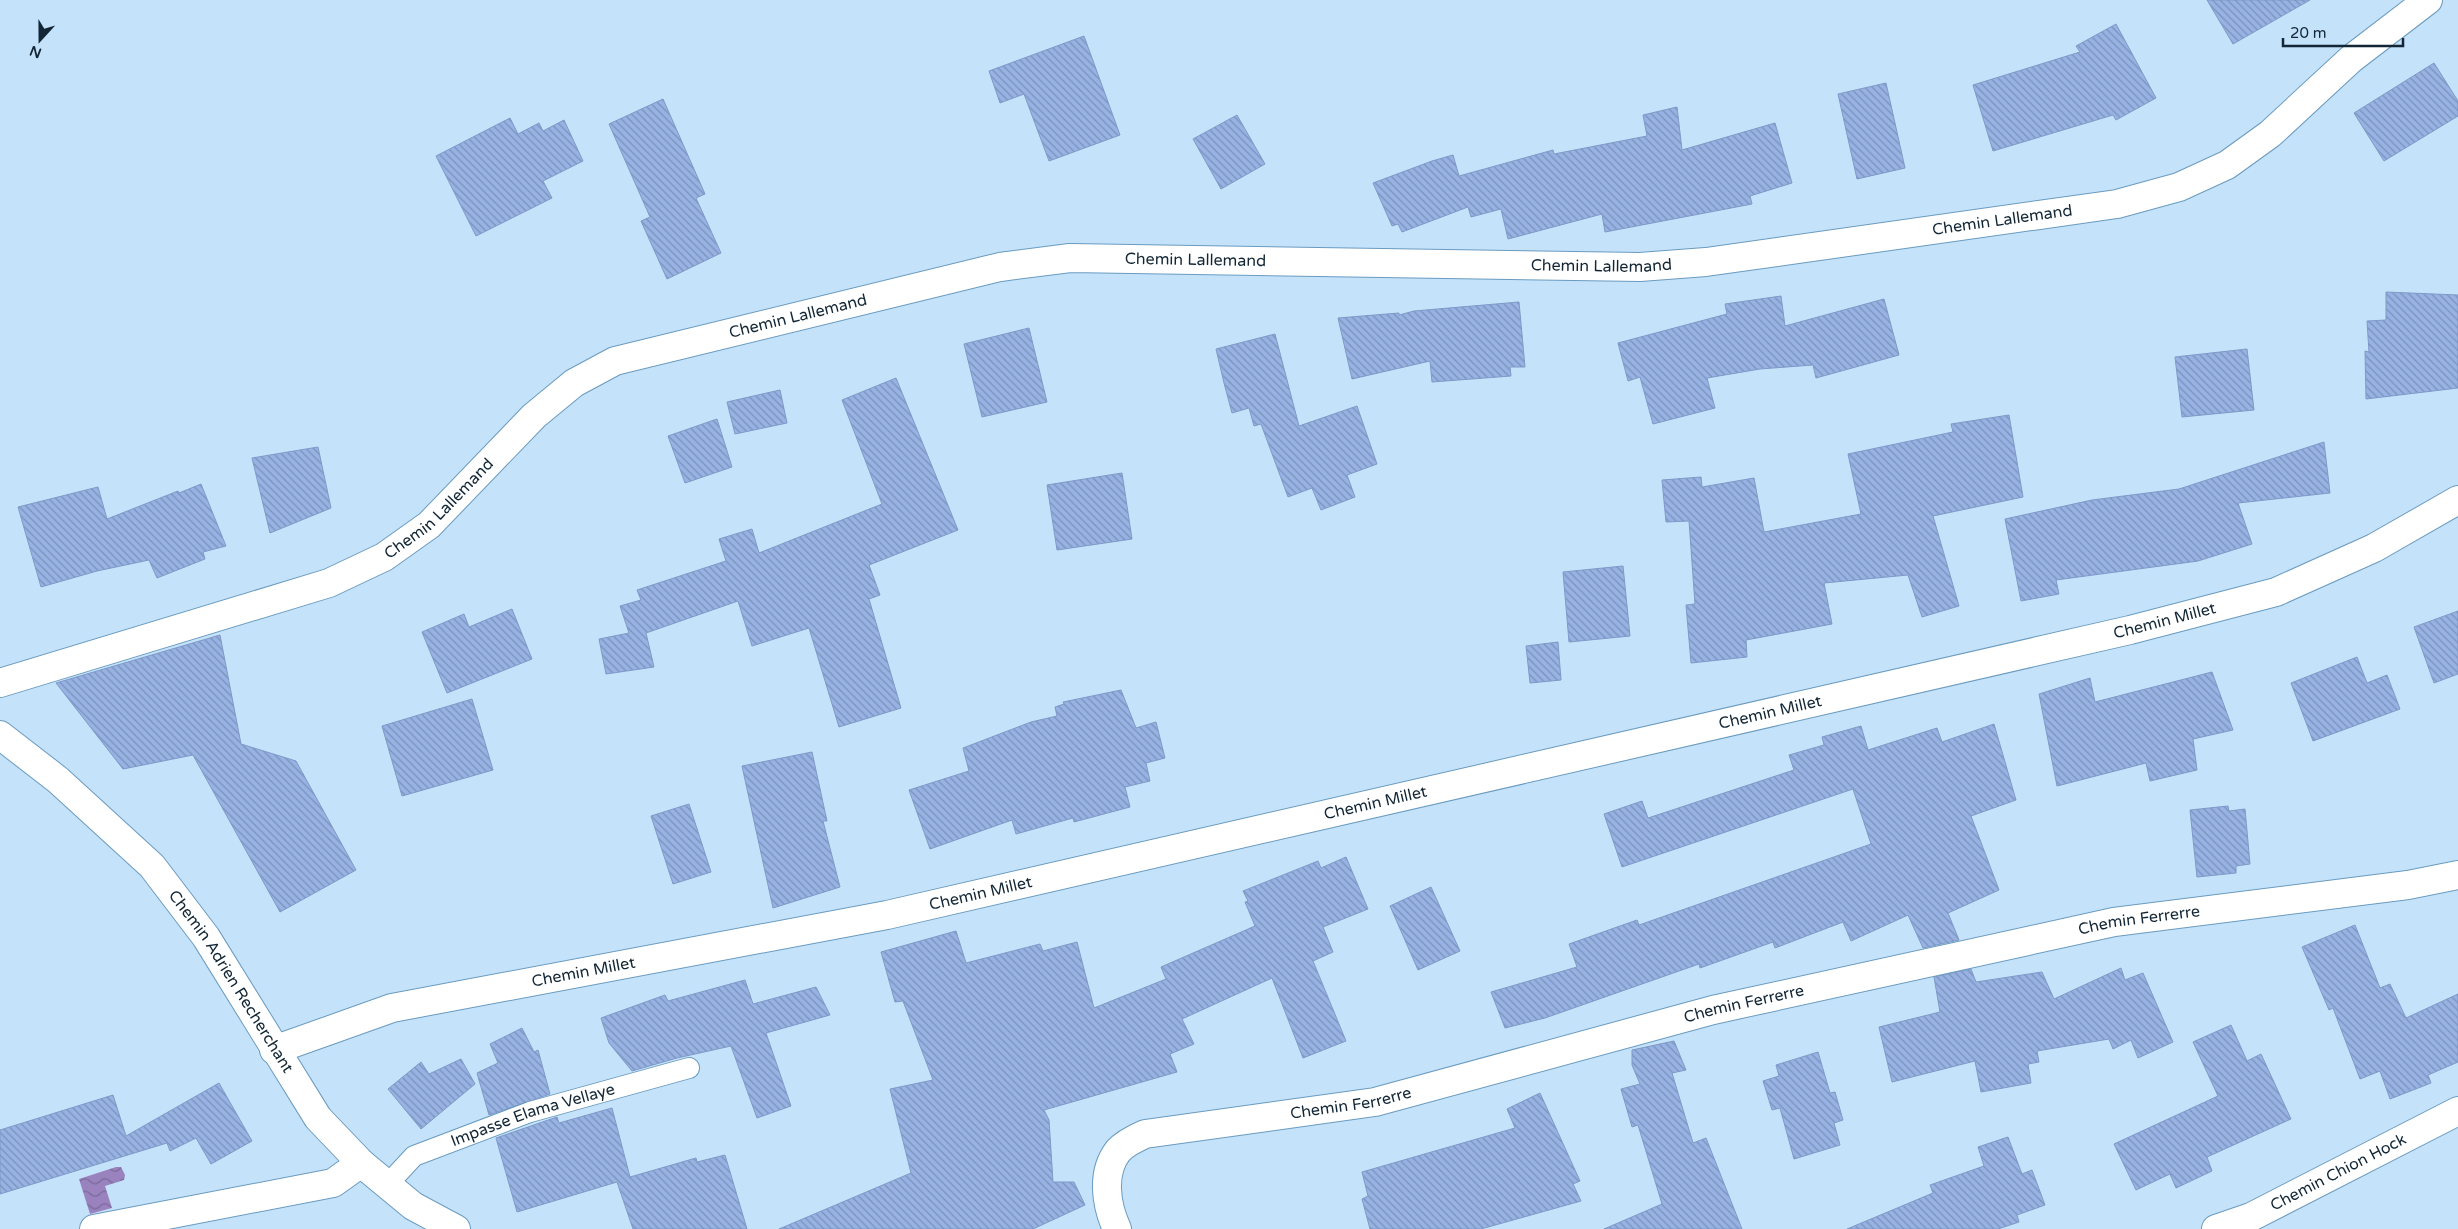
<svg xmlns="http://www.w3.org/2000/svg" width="2458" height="1229" viewBox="0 0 2458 1229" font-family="'Varela Round',sans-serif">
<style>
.water{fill:url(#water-waves)}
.building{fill:url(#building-back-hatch);stroke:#7f99c8}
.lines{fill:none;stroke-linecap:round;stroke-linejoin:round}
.lane-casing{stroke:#6a9bc0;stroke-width:22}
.street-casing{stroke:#6a9bc0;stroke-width:30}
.secondary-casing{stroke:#6a9bc0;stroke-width:30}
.lane{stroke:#fff;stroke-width:20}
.street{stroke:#fff;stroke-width:28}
.secondary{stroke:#fff;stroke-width:28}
.labels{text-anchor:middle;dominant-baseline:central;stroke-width:4;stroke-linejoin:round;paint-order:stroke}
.street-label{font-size:16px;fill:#122635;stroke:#c4e2fa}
</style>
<defs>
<pattern id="water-waves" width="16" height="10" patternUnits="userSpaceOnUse" patternTransform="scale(1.25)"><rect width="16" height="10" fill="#9982bd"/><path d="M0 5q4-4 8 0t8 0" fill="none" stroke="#7b6a9a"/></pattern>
<pattern id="building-back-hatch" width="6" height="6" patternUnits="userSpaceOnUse" patternTransform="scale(1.25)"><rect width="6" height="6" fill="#97b2e3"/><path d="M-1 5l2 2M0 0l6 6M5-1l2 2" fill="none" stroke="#7a91b9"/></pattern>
</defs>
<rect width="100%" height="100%" fill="#c4e2fa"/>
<!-- water -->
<path class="water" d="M 116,1167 L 121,1167 L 125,1175 L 124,1180 L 105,1186 L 112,1208 L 90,1214 L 79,1179 Z"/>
<!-- building -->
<g class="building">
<path d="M 2207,0 L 2310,0 L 2233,44 Z"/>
<path d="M 2116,24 L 2156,98 L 2116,120 L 2113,115 L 1993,151 L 1973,85 L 2080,52 L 2076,46 Z"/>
<path d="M 1084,36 L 1120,135 L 1049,161 L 1024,94 L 1000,103 L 989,71 Z"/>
<path d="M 2434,63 L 2458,101 L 2458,116 L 2384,161 L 2354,113 Z"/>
<path d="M 1886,83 L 1905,168 L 1857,179 L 1838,94 Z"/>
<path d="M 663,99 L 705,194 L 696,198 L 721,253 L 667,279 L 641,221 L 650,217 L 609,124 Z"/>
<path d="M 1677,107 L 1682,150 L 1775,123 L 1792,183 L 1750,196 L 1752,204 L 1605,232 L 1602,214 L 1508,239 L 1501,209 L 1471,217 L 1468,207 L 1402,232 L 1398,224 L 1392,226 L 1373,183 L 1432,161 L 1453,155 L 1459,176 L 1553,150 L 1554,154 L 1647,136 L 1643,115 Z"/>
<path d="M 1237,115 L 1265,164 L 1221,189 L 1193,139 Z"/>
<path d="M 510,118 L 518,134 L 539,123 L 543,131 L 564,120 L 583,161 L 543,181 L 552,198 L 476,236 L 436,156 Z"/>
<path d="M 2386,292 L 2458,295 L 2458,388 L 2366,399 L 2365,351 L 2369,352 L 2367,321 L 2386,320 Z"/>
<path d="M 1781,296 L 1785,326 L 1884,299 L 1899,355 L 1816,378 L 1813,365 L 1760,369 L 1707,378 L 1715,408 L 1653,424 L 1640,377 L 1628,381 L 1618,343 L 1727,314 L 1725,304 Z"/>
<path d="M 1519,302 L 1525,367 L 1510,367 L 1511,376 L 1432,382 L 1430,361 L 1352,379 L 1338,318 L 1399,313 L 1399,315 L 1414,311 Z"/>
<path d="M 1029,328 L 1047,402 L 982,417 L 964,344 Z"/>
<path d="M 1275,334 L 1299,426 L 1357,406 L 1377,464 L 1347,475 L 1355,497 L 1321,510 L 1312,488 L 1288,497 L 1261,424 L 1254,426 L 1249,408 L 1232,413 L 1224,383 L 1216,349 Z"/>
<path d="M 2247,349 L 2254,410 L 2182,417 L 2175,357 Z"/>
<path d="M 896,378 L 958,530 L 869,565 L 880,595 L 869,599 L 901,708 L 839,727 L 809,628 L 752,646 L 738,601 L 646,633 L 654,667 L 606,674 L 599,639 L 629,633 L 620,606 L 641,600 L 637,590 L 726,561 L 719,539 L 752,529 L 759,553 L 882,504 L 842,400 Z"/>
<path d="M 780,390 L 787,423 L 735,434 L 727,402 Z"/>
<path d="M 2009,415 L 2023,497 L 1933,516 L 1959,606 L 1922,617 L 1908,575 L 1824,583 L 1832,624 L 1746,640 L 1747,657 L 1691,663 L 1686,605 L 1695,604 L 1689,521 L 1666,522 L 1662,480 L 1701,477 L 1702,487 L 1754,478 L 1764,532 L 1861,514 L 1848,454 L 1953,432 L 1951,424 Z"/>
<path d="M 717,419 L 732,467 L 685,483 L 668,436 Z"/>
<path d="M 2324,442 L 2330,493 L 2238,503 L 2252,544 L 2198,561 L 2056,580 L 2059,594 L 2021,601 L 2005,519 L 2092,500 L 2179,489 Z"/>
<path d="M 318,447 L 331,508 L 270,533 L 252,458 Z"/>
<path d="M 1122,473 L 1132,539 L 1057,550 L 1047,485 Z"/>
<path d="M 201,484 L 226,546 L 203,552 L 205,559 L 157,578 L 149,560 L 97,571 L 41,587 L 18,507 L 98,487 L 107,519 L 178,491 L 179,493 Z"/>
<path d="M 1623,566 L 1630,636 L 1569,642 L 1563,572 Z"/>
<path d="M 512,609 L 532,659 L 447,693 L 422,632 L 464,614 L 469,627 Z"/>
<path d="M 2458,611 L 2458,674 L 2434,683 L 2414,627 Z"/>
<path d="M 220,635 L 241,744 L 296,761 L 356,870 L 280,912 L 193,755 L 123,769 L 56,683 Z"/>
<path d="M 1558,642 L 1561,680 L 1530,683 L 1526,646 Z"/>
<path d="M 2357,657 L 2367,683 L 2387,675 L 2400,709 L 2313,741 L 2291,683 Z"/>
<path d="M 2212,672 L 2233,730 L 2193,739 L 2197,770 L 2150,781 L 2146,763 L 2057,786 L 2039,694 L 2090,678 L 2095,702 Z"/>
<path d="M 1121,690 L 1136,728 L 1156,722 L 1165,758 L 1146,763 L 1150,781 L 1125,787 L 1130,807 L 1074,822 L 1073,818 L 1016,834 L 1012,820 L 930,849 L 909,790 L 969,771 L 963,748 L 1031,722 L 1057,716 L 1055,707 L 1064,704 L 1063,702 Z"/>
<path d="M 472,699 L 493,770 L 402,796 L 382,726 Z"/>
<path d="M 1994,724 L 2016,800 L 1971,816 L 1999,890 L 1948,913 L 1959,940 L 1923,948 L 1908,915 L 1851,941 L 1843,922 L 1775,948 L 1773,942 L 1700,968 L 1699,964 L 1545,1018 L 1505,1028 L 1491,992 L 1577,967 L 1569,944 L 1637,920 L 1639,925 L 1871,844 L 1853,789 L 1622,867 L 1604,814 L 1642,801 L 1648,818 L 1794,770 L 1789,755 L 1824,745 L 1822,737 L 1861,726 L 1868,750 L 1937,728 L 1942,742 Z"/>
<path d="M 812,752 L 827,821 L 823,821 L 840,887 L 773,908 L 742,766 Z"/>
<path d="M 689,804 L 711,872 L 673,884 L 651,816 Z"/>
<path d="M 2228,806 L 2229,811 L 2245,809 L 2250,864 L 2236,866 L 2236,873 L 2197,877 L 2190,810 Z"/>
<path d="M 1346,857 L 1368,909 L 1323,927 L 1333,952 L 1313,961 L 1346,1041 L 1303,1058 L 1272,978 L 1182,1019 L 1194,1044 L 1170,1054 L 1177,1072 L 1044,1110 L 1049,1120 L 1053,1182 L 1074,1182 L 1085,1205 L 1033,1229 L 779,1229 L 911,1173 L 890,1089 L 933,1080 L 903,1001 L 895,1002 L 881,952 L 956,931 L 966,963 L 1040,944 L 1043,951 L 1077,942 L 1094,1008 L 1166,979 L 1161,967 L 1255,926 L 1245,902 L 1248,901 L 1243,891 L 1318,861 L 1321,868 Z"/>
<path d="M 1431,887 L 1460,951 L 1418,970 L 1390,906 Z"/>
<path d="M 2355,925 L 2380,988 L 2390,984 L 2406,1018 L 2458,994 L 2458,1062 L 2428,1075 L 2431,1083 L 2390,1099 L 2380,1071 L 2360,1079 L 2333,1008 L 2329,1010 L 2302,947 Z"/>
<path d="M 2121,968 L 2125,980 L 2143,973 L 2173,1042 L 2138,1058 L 2131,1040 L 2113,1049 L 2109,1039 L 2037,1051 L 2039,1062 L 2028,1064 L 2031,1083 L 1981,1092 L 1975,1061 L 1892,1082 L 1879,1027 L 1940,1012 L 1934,977 L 1971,969 L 1976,982 L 2042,972 L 2054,999 Z"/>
<path d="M 745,980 L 753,1004 L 816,987 L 830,1015 L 766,1033 L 791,1106 L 757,1118 L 731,1046 L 677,1058 L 632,1071 L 609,1043 L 601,1018 L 665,995 L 668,1001 Z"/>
<path d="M 2231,1025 L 2247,1061 L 2261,1054 L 2291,1119 L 2207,1157 L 2212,1171 L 2176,1188 L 2170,1174 L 2136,1190 L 2114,1144 L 2218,1096 L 2193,1042 Z"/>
<path d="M 522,1028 L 534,1052 L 538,1050 L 550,1094 L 489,1115 L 477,1073 L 498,1063 L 490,1044 Z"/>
<path d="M 1674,1041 L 1686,1070 L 1672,1073 L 1693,1143 L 1706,1138 L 1742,1229 L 1604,1229 L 1662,1204 L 1638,1125 L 1632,1127 L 1621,1089 L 1640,1084 L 1632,1065 L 1632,1050 Z"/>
<path d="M 1818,1052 L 1830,1093 L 1835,1092 L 1843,1120 L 1834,1123 L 1840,1145 L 1794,1159 L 1780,1108 L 1772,1110 L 1763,1081 L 1779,1076 L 1776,1065 Z"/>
<path d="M 461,1059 L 475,1084 L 421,1129 L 388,1089 L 421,1062 L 429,1074 Z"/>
<path d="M 219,1083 L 252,1141 L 211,1164 L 196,1138 L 170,1151 L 167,1143 L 0,1194 L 0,1130 L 113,1095 L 126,1136 Z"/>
<path d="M 1540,1093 L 1580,1181 L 1573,1184 L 1581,1201 L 1481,1229 L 1370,1229 L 1362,1199 L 1368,1196 L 1362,1172 L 1515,1128 L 1507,1109 Z"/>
<path d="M 612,1108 L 630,1177 L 696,1158 L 697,1162 L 725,1155 L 747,1229 L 633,1229 L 617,1182 L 517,1212 L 496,1138 L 557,1117 L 559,1123 Z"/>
<path d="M 2008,1137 L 2022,1174 L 2032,1170 L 2045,1205 L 2017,1215 L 2019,1222 L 1998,1229 L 1847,1229 L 1933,1193 L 1930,1185 L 1984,1166 L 1978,1147 Z"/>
</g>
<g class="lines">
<!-- lane casing -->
<g class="lane-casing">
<g id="lane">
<path id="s1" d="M 388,1184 L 414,1156 L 530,1112 L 689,1068"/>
</g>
</g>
<!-- street casing -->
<g class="street-casing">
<g id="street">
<path id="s2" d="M 0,683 L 329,583 L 384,557 L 429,525 L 534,416 L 574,383 L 615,361 L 1000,267 L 1070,258 L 1640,267 L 1706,262 L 2117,204 L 2179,187 L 2227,165 L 2270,134 L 2351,59 L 2428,0"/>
<path id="s3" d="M 274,1050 L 392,1008 L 887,915 L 2130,630 L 2276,592 L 2374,548 L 2458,500"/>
<path d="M 94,1229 L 333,1183 L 361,1163"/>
<path id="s4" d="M 1117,1229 C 1106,1205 1101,1173 1118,1151 C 1125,1143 1136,1138 1145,1134 L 1375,1102 L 1713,1010 L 2114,922 L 2408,885 L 2458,875"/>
<path id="s5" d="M 2216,1229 L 2251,1217 L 2458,1111"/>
</g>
</g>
<!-- secondary casing -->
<g class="secondary-casing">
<g id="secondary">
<path id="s6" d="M 0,735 L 58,780 L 152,866 L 206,937 L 318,1118 L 361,1163 L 413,1206 L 456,1229"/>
</g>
</g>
<!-- lane -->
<use href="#lane" class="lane"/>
<!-- street -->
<use href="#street" class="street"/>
<!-- secondary -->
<use href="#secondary" class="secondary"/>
</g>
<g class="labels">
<!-- street labels -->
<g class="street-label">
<text stroke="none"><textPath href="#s2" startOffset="2112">Chemin Lallemand</textPath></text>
<text stroke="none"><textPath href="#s2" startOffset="1302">Chemin Lallemand</textPath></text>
<text stroke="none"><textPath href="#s2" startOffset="1708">Chemin Lallemand</textPath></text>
<text stroke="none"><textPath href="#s2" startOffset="898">Chemin Lallemand</textPath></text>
<text stroke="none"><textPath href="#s2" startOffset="478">Chemin Lallemand</textPath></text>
<text stroke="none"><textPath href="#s3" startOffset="1940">Chemin Millet</textPath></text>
<text stroke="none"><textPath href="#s3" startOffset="1535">Chemin Millet</textPath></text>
<text stroke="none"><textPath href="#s3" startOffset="1130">Chemin Millet</textPath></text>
<text stroke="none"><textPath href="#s3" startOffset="725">Chemin Millet</textPath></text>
<text stroke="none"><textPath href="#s4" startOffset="1132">Chemin Ferrerre</textPath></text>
<text stroke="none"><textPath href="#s3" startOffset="320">Chemin Millet</textPath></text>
<text stroke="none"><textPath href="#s6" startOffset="341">Chemin Adrien Recherchant</textPath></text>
<text stroke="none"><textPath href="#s4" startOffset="728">Chemin Ferrerre</textPath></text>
<text stroke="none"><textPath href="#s4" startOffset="322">Chemin Ferrerre</textPath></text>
<text stroke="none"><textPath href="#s1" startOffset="164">Impasse Elama Vellaye</textPath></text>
<text stroke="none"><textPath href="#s5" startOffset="135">Chemin Chion Hock</textPath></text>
</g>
</g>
<!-- north arrow -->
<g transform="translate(40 40) rotate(201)" stroke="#c4e2fa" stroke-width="4" paint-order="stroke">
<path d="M0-4L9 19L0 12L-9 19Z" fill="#122635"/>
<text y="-8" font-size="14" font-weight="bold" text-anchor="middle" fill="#122635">N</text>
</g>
<!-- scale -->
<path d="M2283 38v8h120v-8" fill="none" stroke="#122635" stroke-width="2.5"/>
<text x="2290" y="38" font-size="15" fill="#122635" stroke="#c4e2fa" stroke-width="4" paint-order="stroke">20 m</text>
</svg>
